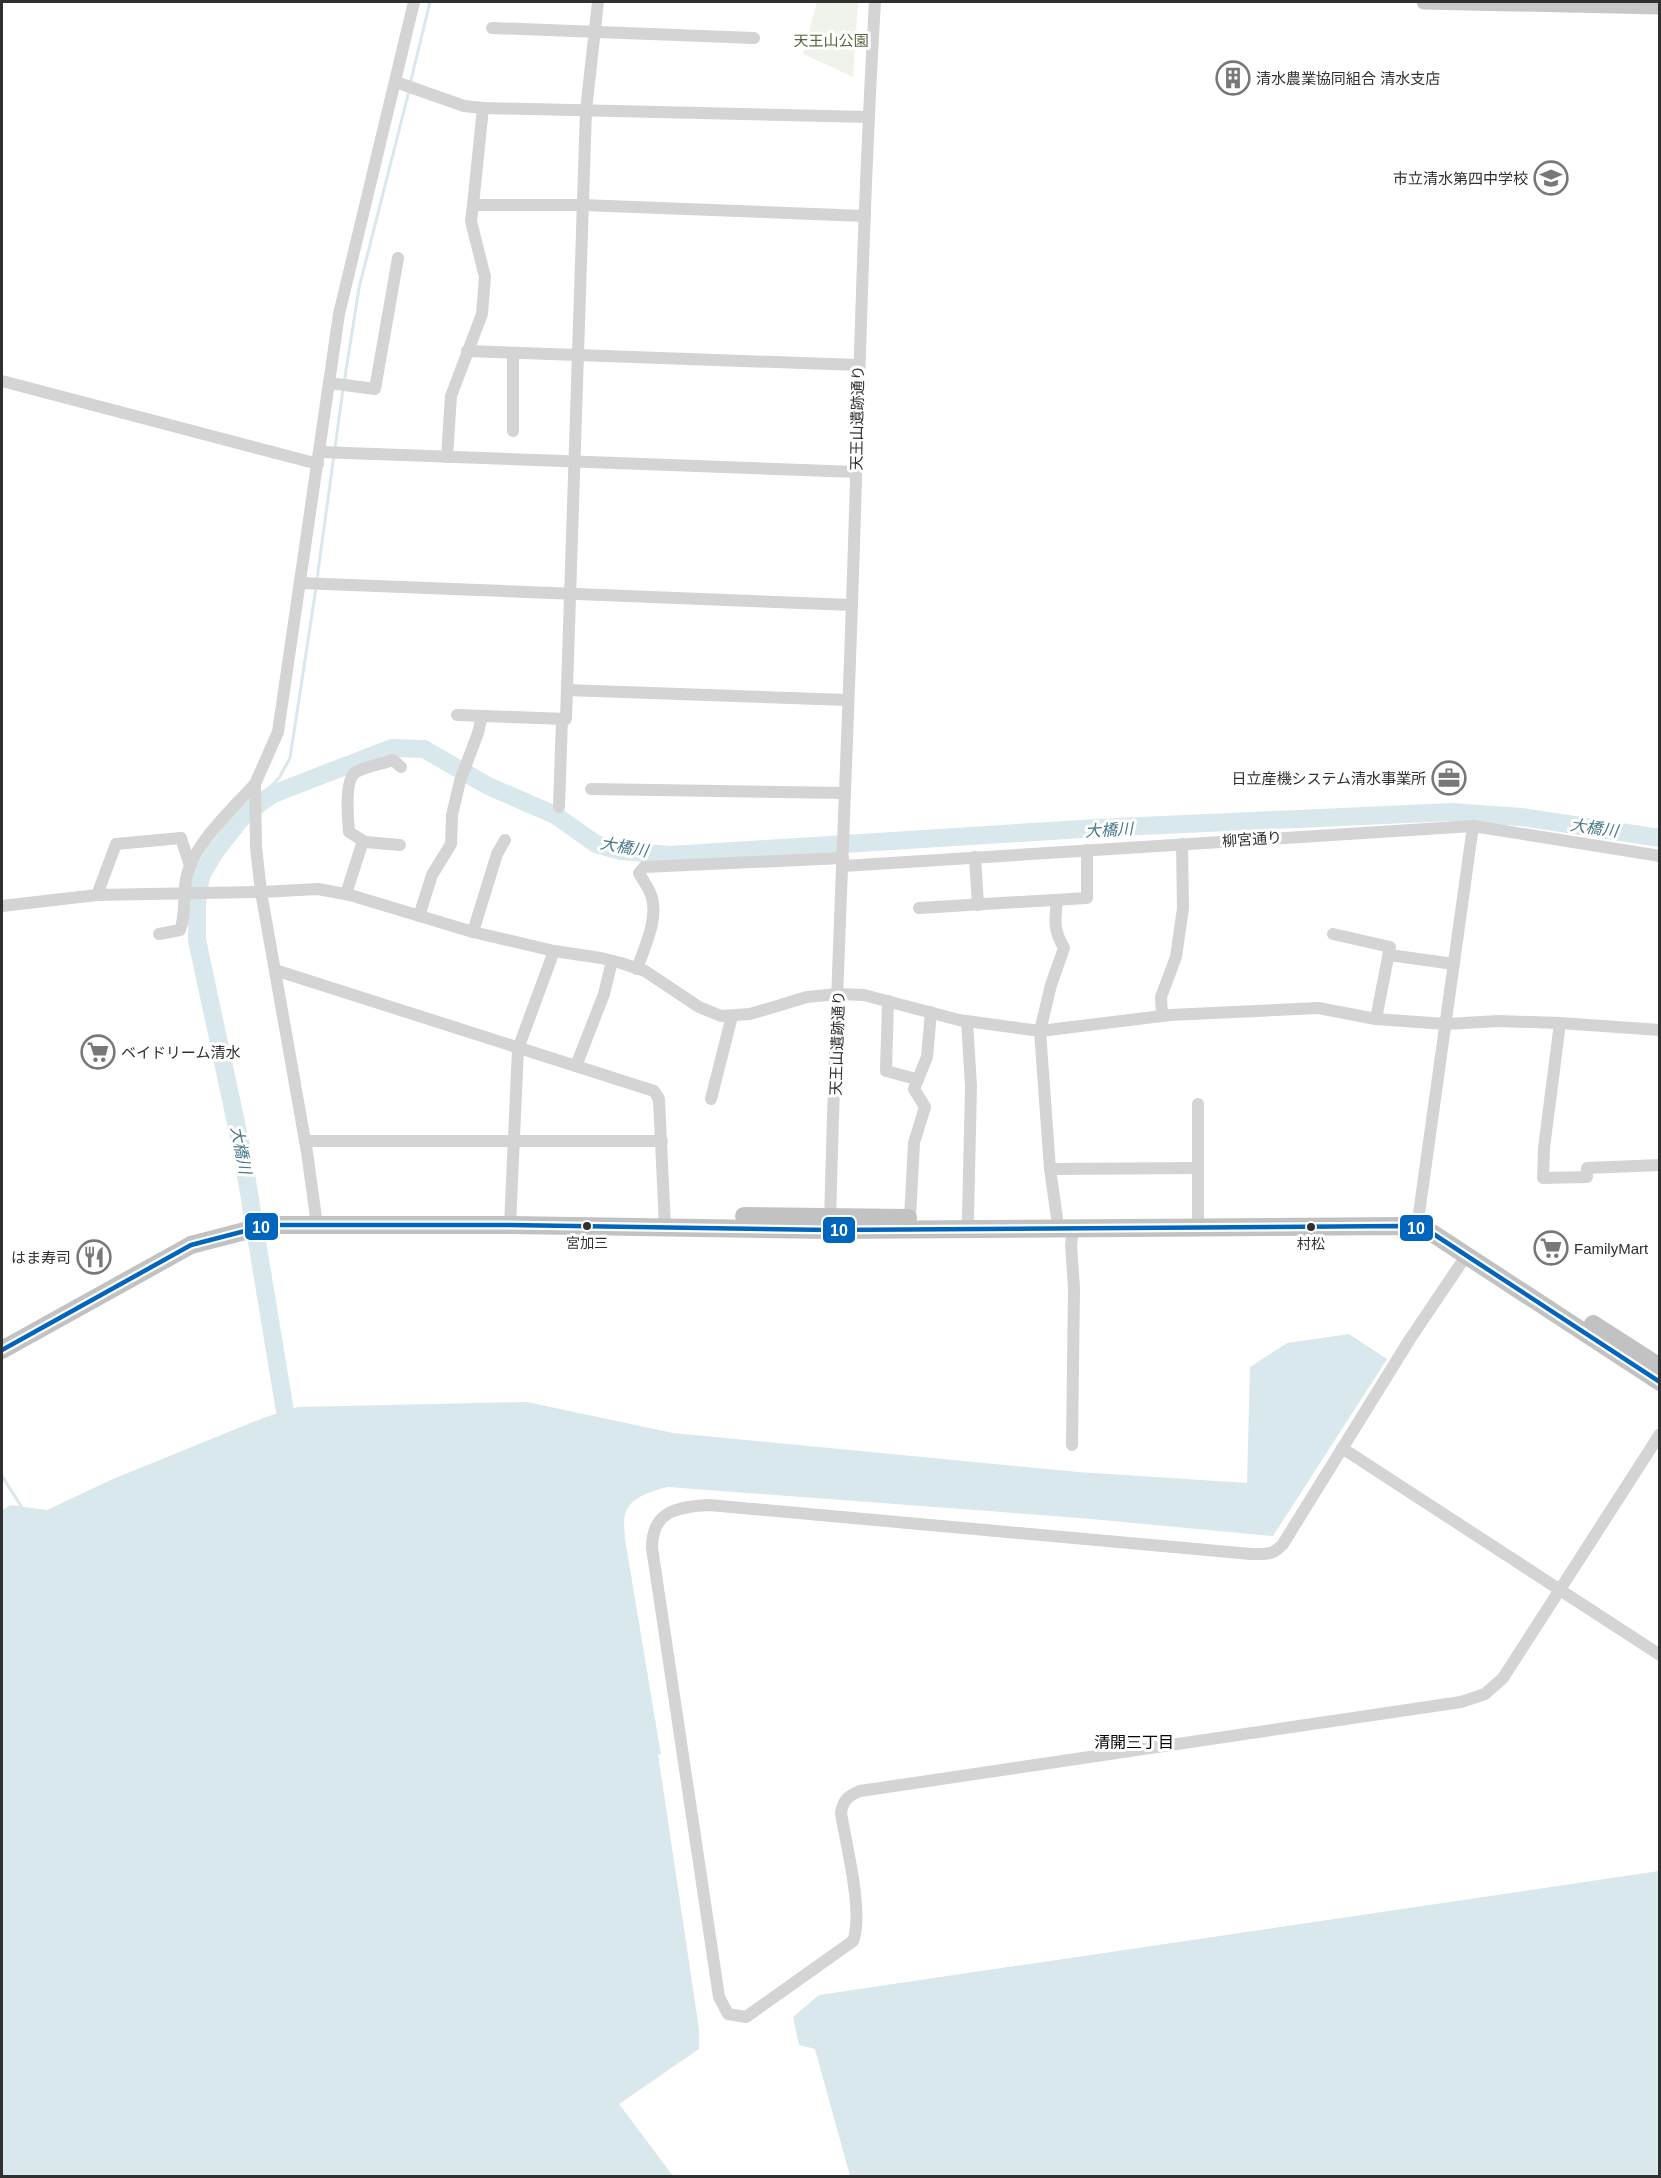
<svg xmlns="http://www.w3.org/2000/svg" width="1661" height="2178" viewBox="0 0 1661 2178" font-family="Helvetica,'Noto Sans JP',sans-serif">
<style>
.green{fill:#f0f2ec}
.water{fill:#d9e8ec}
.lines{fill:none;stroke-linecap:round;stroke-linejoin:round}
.stream{stroke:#d9e8ec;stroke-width:3}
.river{stroke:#d9e8ec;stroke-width:18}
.minor{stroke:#d4d4d4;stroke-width:12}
.major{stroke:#c8c8c8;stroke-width:15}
.highway{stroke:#c2c2c2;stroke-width:18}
.bus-1-casing{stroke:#fff;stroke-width:9}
.bus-1{stroke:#0065bd;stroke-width:4.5}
.bus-dot{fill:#303030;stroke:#fff;stroke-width:2}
.labels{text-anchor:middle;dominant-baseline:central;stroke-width:6;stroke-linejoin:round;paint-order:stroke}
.bus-label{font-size:14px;fill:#303030;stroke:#fff}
.park-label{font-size:15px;fill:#586643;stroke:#fff}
.poi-label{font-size:15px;fill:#303030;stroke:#fff;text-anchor:start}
.street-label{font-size:15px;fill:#303030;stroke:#fff}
.water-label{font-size:16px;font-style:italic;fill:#487888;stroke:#fff}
.neighbourhood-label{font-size:16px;fill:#000;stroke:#fff}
.line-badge{stroke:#fff;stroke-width:2}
.badge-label{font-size:16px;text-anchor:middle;font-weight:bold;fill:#fff}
</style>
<rect width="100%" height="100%" fill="#fff"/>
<!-- green -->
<path class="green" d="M 817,2 L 858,2 L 853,77 L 803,54 Z"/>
<!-- water -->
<g class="water">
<path d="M 1349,1334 L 1387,1359 L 1273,1536 L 1080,1518 L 668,1487 C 652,1491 629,1497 625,1515 C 623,1522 625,1532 625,1539 L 661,1755 L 658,1754 L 699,2029 L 699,2049 L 619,2104 L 673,2176 L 2,2176 L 2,1510 L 11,1505 L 47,1510 L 113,1479 L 263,1418 L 298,1407 L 527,1402 L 673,1433 L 1078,1472 L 1247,1483 L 1250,1367 L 1287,1343 Z"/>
<path d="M 1659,1871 L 1659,2176 L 850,2176 L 815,2049 L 799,2045 L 793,2017 L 819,1995 Z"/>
</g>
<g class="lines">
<!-- stream -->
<g class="stream">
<path d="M 410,84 L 430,2"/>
<path d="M 344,383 L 359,288 L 409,91"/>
<path d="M 335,448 L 343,389"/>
<path d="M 317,579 L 334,455"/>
<path d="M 260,798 L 279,778 L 290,758 L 316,588"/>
<path d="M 244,815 L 252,807"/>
<path d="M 2,1476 L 21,1506"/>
</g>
<!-- river -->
<path class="river" d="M 285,1411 L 242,1151 L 197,940 L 197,903 L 201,876 L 215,852 L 244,815 L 273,794 L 392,748 L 424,749 L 488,786 L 555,815 L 596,844 L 621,851 L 670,855 L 1097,828 L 1451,812 L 1521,817 L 1660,838"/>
<!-- minor -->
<g class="minor">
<path d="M 492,28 L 754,38"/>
<path d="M 396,82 L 464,106 L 483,108 L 868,117"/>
<path d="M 473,205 L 483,108"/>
<path d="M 467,351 L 858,365"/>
<path d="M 513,353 L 513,431"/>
<path d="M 2,381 L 318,464"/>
<path d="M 329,383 L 375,389 L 398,258"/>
<path d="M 320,452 L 856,472"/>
<path d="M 447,457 L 451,396 L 482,314 L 485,277 L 471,221 L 473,205 L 582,205 L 865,216"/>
<path d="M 300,583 L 852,605"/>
<path d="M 567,690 L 848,700"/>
<path d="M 457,715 L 566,719 L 586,110 L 598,2"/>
<path d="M 591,789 L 844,793"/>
<path d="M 559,807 L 562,719"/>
<path d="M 400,845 L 365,842 L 349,832 C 348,819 344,779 356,772 C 367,766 382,764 393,760 L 401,767"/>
<path d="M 975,857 L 978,905"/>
<path d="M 843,866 L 1473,826 L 1660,856"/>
<path d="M 346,894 L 363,841"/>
<path d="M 97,895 L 116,844 L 181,838 L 190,866"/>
<path d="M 2,906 L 97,895 L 261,892 L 318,889 L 350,895 L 473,932 L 554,951 L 601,958 L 621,963 L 645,971 L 699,1007 L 721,1016 L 750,1014 L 807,997 L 838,994 L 864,995 L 959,1020 L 1040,1031 L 1170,1015 L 1318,1008 L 1376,1019 L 1446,1024 L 1498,1021 L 1560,1023 L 1660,1030"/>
<path d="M 919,908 L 1087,898 L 1087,850"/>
<path d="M 419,916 L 432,875 L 451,844 L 452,815 L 460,781 L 478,733 L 482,716"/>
<path d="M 473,932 L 497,854 L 505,840"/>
<path d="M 159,934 L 180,930 C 187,913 182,893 187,875 C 195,843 233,808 255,784"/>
<path d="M 1333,934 L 1390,947 L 1376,1019"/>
<path d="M 1389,955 L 1454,964"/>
<path d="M 637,969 C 644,948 658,921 652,898 C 650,889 643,881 639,873 L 644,867 L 843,858"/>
<path d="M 275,970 L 654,1091 L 659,1099 L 665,1227"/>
<path d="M 888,1001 L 886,1071 L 916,1079"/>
<path d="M 1162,1016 L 1161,997 L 1176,957 L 1183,908 L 1182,844"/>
<path d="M 967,1021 L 971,1086 L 968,1218"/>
<path d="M 1560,1023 L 1544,1148 L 1543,1178 L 1587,1177 L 1587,1168 L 1660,1165"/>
<path d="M 576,1066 L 604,994 L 612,961"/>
<path d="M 711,1099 L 732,1016"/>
<path d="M 1198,1104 L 1198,1228"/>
<path d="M 305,1141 L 662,1141"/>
<path d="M 1050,1169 L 1197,1168"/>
<path d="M 910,1218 L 914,1143 L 925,1107 L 914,1089 L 927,1057 L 931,1012"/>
<path d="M 1057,1218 L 1050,1169 L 1040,1031 L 1051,985 L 1064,948 C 1053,929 1055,921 1057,900"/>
<path d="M 830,1223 C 835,1016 845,810 852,603 C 859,402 863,202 875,2"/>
<path d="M 317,1225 L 307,1152 L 261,892 L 256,847 L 255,784 L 278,732 L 339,314 L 414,2"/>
<path d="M 510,1225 L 518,1049 L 554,951"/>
<path d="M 1417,1228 L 1473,826"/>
<path d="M 1466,1256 L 1410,1339 L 1283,1544 C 1272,1556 1266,1554 1251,1554 L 709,1505 C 678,1507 652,1510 652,1548 L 719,1997 L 728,2014 L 746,2017 L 853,1941 C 864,1913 846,1845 841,1813 C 843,1800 848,1796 860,1791 L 1461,1702 L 1485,1694 L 1503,1678 L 1660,1434"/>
<path d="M 1072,1445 L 1074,1288 L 1071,1245 L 1073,1229"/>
<path d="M 1342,1448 L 1660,1655"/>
</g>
<!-- major -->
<path class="major" d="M 1424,2 L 1660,7"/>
<!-- highway -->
<g class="highway">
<path d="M 744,1216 L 908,1218"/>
<path d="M 1593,1324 L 1660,1367"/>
<path d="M 2,1350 L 191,1245 L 268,1225 L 510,1225 L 830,1230 L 1402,1226 L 1417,1228 L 1432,1233 L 1660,1382"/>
</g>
<!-- bus-1 casing -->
<g class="bus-1-casing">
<path id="bus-1" d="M 2,1350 L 191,1245 L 268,1225 L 510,1225 L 830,1230 L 1402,1226 L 1417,1228 L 1432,1233 L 1660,1382"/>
</g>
<!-- bus-1 -->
<use href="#bus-1" class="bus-1"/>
</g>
<!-- icons -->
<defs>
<g id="building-ring" transform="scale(1.725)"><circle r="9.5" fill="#fff" stroke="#787878" stroke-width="1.5"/><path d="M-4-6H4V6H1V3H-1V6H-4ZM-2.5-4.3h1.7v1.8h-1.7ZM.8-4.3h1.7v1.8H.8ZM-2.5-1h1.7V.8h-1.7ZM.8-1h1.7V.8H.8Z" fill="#787878"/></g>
<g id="school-ring" transform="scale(1.725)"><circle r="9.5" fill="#fff" stroke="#787878" stroke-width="1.5"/><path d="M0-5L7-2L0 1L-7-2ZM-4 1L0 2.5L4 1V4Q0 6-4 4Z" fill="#787878"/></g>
<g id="office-ring" transform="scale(1.725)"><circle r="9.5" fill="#fff" stroke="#787878" stroke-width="1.5"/><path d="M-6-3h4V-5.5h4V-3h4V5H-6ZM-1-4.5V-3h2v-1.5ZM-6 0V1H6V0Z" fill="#787878"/></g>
<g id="supermarket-ring" transform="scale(1.725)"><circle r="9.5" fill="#fff" stroke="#787878" stroke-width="1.5"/><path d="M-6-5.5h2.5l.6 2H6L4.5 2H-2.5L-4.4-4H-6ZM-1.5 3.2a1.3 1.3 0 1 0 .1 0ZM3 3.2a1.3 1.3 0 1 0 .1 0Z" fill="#787878"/></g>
<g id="restaurant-ring" transform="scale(1.725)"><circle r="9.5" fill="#fff" stroke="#787878" stroke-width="1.5"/><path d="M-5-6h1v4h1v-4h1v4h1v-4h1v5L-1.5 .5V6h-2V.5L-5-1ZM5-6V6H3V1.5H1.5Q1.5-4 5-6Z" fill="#787878"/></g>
</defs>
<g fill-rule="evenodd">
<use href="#building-ring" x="1233" y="78"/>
<use href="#school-ring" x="1551" y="178"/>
<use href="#office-ring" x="1449" y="778"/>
<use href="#supermarket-ring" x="98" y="1052"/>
<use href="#supermarket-ring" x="1551" y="1248"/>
<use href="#restaurant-ring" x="94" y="1257"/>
</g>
<!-- markers -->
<g class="bus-dot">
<circle cx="587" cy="1226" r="5"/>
<circle cx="1311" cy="1227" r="5"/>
</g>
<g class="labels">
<!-- bus labels -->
<g class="bus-label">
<text x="587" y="1243">宮加三</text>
<text x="1311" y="1244">村松</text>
</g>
<!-- park labels -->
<g class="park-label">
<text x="831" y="40">天王山公園</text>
</g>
<!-- poi labels -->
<g class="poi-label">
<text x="1256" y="78">清水農業協同組合 清水支店</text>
<text x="1528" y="178" text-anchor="end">市立清水第四中学校</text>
<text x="1426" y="778" text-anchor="end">日立産機システム清水事業所</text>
<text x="121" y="1052">ベイドリーム清水</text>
<text x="1574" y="1248">FamilyMart</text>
<text x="71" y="1257" text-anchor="end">はま寿司</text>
</g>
<!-- street labels -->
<g class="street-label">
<text transform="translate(857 418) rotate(-89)">天王山遺跡通り</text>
<text transform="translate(1252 839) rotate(-4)">柳宮通り</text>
<text transform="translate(837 1043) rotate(-88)">天王山遺跡通り</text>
</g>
<!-- water labels -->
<g class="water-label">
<text transform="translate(1594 828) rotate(8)">大橋川</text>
<text transform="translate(1109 830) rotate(-3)">大橋川</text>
<text transform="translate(624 847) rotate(10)">大橋川</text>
<text transform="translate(241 1150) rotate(79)">大橋川</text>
</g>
<!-- neighbourhood labels -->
<g class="neighbourhood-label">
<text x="1134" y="1742">清開三丁目</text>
</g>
</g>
<g class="line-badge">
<rect x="244" y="1212" width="35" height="29" rx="6" fill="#0065bd"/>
<rect x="1399" y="1214" width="35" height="28" rx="6" fill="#0065bd"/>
<rect x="822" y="1216" width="34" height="28" rx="6" fill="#0065bd"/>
</g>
<g class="badge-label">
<text x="261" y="1233">10</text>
<text x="1416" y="1234">10</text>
<text x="839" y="1236">10</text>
</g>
<!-- border -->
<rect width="1661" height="2178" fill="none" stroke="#303030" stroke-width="6"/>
</svg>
